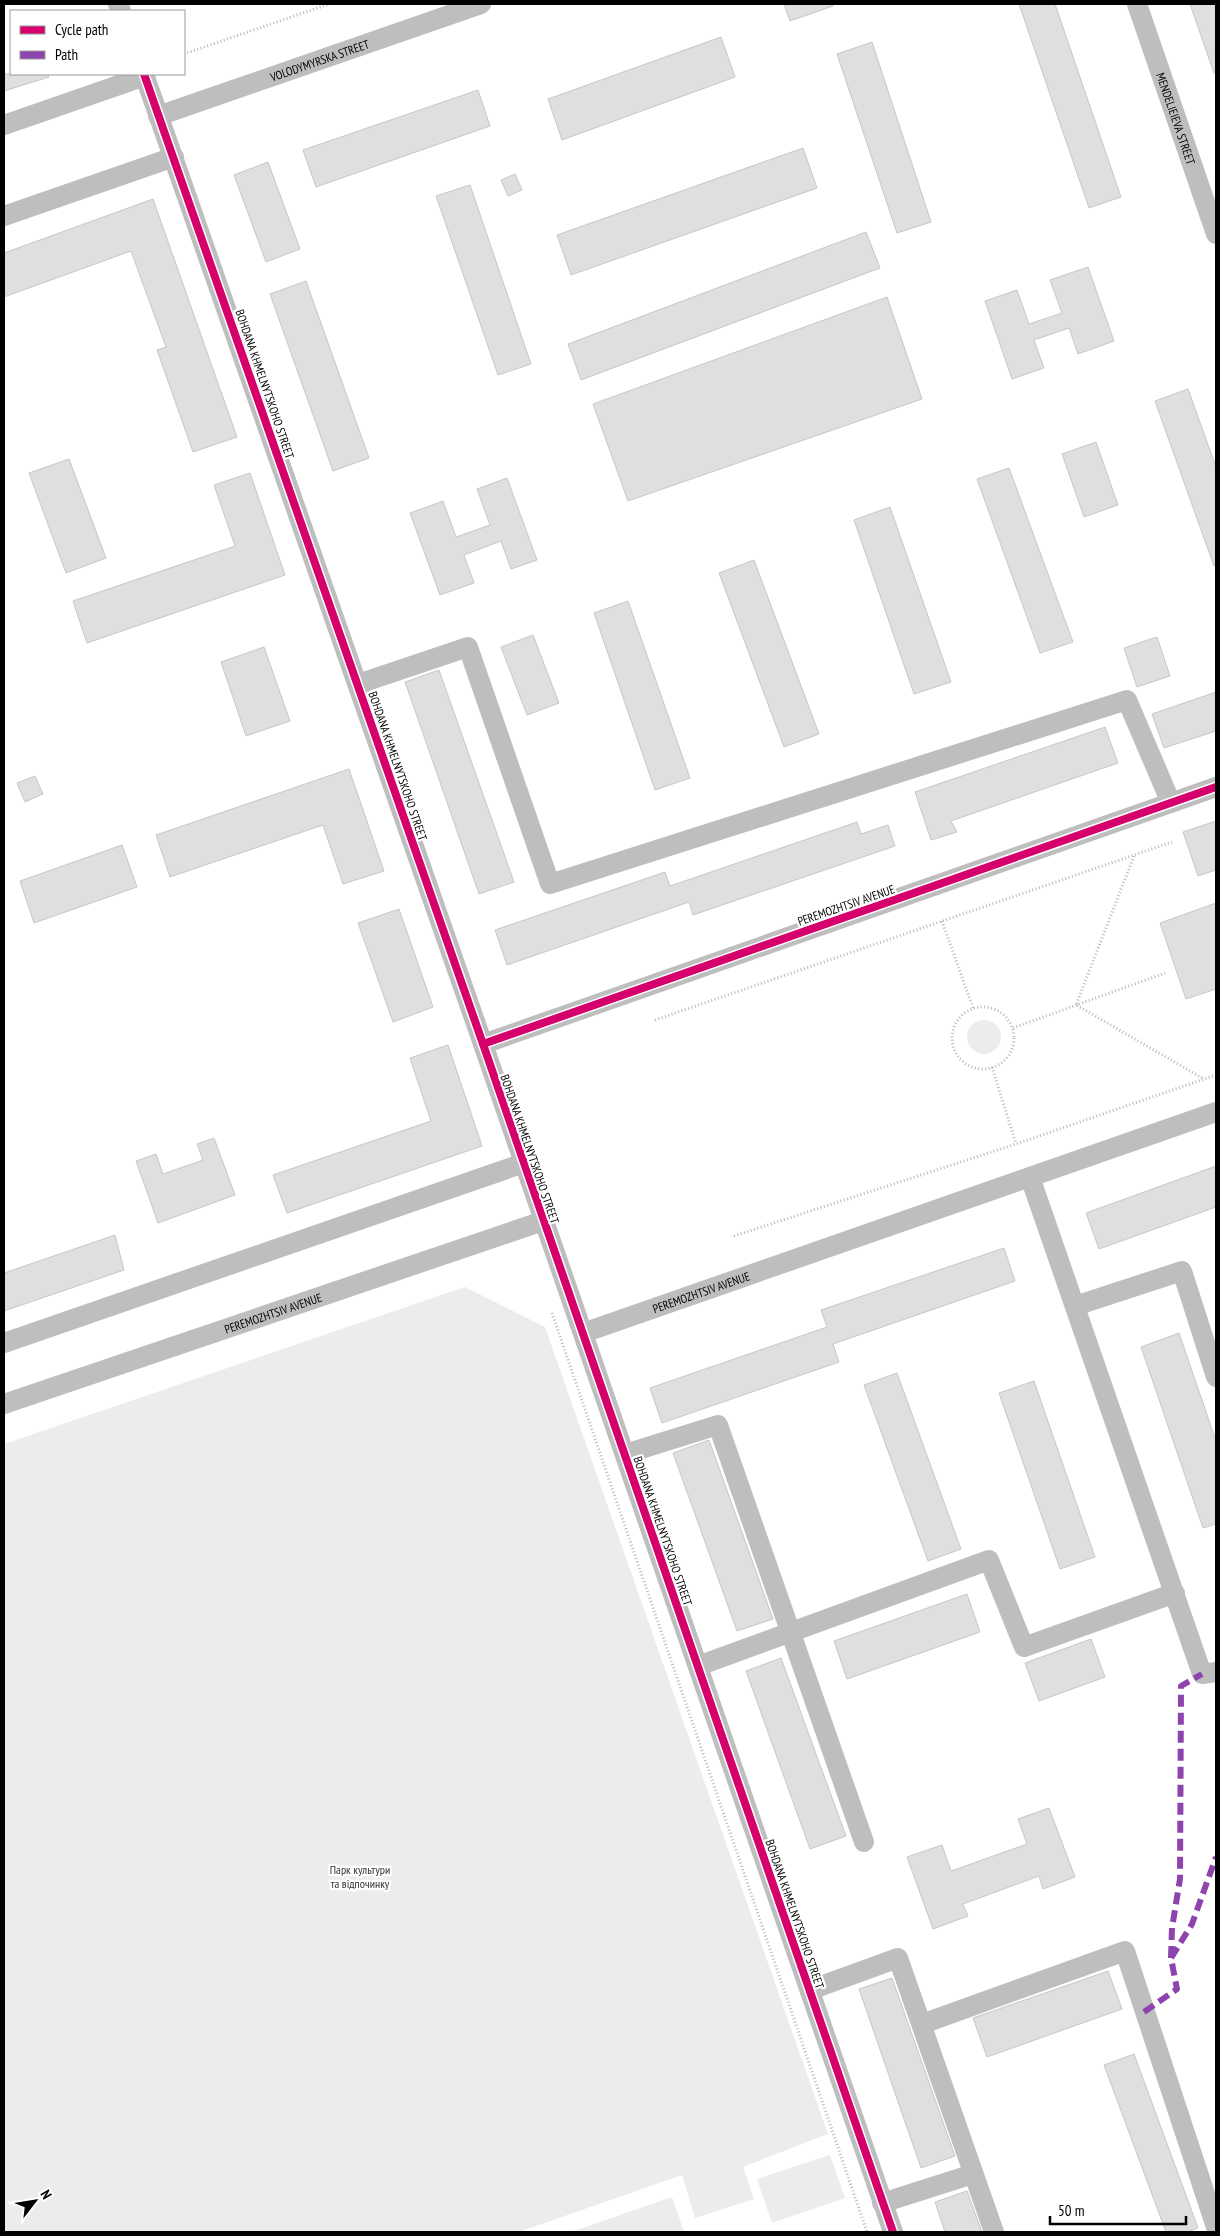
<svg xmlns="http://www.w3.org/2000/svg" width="1220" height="2236" viewBox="0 0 1220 2236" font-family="'PT Sans Narrow',sans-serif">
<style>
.green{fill:#ececec}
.building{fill:#dfdfdf;stroke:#c7c7c7}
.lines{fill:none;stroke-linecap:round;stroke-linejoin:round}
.path{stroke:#b9b9b9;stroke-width:3;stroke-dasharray:1 2.5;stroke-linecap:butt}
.minor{stroke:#bebebe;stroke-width:20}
.quiet{stroke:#8e44ad;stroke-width:6;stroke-dasharray:12 6;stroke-linecap:butt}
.cycleway-casing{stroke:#fff;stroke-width:11}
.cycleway{stroke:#d6006c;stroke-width:8}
.labels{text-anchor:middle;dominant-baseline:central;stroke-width:4.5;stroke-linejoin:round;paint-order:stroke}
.street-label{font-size:12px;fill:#000;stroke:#fff}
.park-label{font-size:12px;fill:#333;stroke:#fff}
</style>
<rect width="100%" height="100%" fill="#fff"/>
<!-- green -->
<g class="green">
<circle cx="984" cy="1037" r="17"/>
<path d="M 465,1287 L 545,1327 L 828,2134 L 743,2167 L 754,2199 L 695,2218 L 682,2175 L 519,2232 L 4,2232 L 4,1444 Z"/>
<path d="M 830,2155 L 845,2198 L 772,2223 L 757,2179 Z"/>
<path d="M 672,2197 L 684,2232 L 571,2232 Z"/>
</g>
<!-- building -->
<g class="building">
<path d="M 784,4 L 832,4 L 833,6 L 790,21 Z"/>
<path d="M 1019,4 L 1055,4 L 1121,197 L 1089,208 Z"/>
<path d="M 1190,4 L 1216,4 L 1216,73 L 1214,73 Z"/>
<path d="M 721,37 L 735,77 L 562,140 L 548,99 Z"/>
<path d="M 872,42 L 931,222 L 897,233 L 837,54 Z"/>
<path d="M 4,74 L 48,74 L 49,77 L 4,91 Z"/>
<path d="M 478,90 L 490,126 L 316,187 L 303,150 Z"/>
<path d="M 803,148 L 817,188 L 571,275 L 557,235 Z"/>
<path d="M 268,162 L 300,249 L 266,262 L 234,175 Z"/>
<path d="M 515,174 L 522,190 L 508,196 L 501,180 Z"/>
<path d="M 470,185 L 531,364 L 498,375 L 436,196 Z"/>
<path d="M 153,199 L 237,437 L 193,452 L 157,350 L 166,347 L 131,251 L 4,297 L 4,253 Z"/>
<path d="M 866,232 L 880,268 L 581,380 L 568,344 Z"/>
<path d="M 1088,267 L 1114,341 L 1078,354 L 1069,328 L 1034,340 L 1044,368 L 1012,379 L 985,301 L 1017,290 L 1029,324 L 1062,313 L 1050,280 Z"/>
<path d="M 306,281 L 369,458 L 333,471 L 270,294 Z"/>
<path d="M 887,297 L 922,399 L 628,501 L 593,404 Z"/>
<path d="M 1188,389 L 1216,467 L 1216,565 L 1214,566 L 1155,401 Z"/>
<path d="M 1096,442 L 1118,505 L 1084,517 L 1062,454 Z"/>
<path d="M 69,459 L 106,558 L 66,573 L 29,473 Z"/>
<path d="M 1009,468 L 1073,642 L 1040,653 L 977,479 Z"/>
<path d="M 250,473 L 285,575 L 87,643 L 73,601 L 235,546 L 214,485 Z"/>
<path d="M 507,478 L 537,560 L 511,569 L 501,541 L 464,555 L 474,583 L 440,595 L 410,513 L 443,501 L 456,537 L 490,525 L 477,489 Z"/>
<path d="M 890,507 L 951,682 L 914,694 L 854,520 Z"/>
<path d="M 754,560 L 819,734 L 784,747 L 719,573 Z"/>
<path d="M 628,601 L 690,778 L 655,790 L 594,613 Z"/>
<path d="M 533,635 L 559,703 L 527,715 L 501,647 Z"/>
<path d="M 1157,637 L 1170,676 L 1137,687 L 1124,648 Z"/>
<path d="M 264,647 L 290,721 L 246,736 L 221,662 Z"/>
<path d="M 439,670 L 514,882 L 479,894 L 405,682 Z"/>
<path d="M 1216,692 L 1216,731 L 1164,748 L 1152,714 Z"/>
<path d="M 1105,727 L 1118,763 L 951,821 L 957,832 L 931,840 L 915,792 Z"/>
<path d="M 349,769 L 384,871 L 343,884 L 323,825 L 170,877 L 156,835 Z"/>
<path d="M 35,776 L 43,794 L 25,802 L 17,783 Z"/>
<path d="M 1216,821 L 1216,870 L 1198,876 L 1183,832 Z"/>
<path d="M 857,822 L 861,834 L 888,825 L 895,846 L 693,915 L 689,902 L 507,965 L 495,930 L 665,872 L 670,886 Z"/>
<path d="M 122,845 L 137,887 L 34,923 L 20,881 Z"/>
<path d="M 1216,903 L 1216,989 L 1186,999 L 1160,923 Z"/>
<path d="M 399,909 L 433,1007 L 393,1022 L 358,923 Z"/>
<path d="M 448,1045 L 482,1146 L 287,1213 L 273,1175 L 431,1121 L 410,1058 Z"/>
<path d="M 214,1138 L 235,1195 L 158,1223 L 136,1161 L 156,1154 L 163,1174 L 203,1160 L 197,1144 Z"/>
<path d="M 1216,1166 L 1216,1207 L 1099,1249 L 1086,1213 Z"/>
<path d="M 115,1235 L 124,1270 L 4,1311 L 4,1273 Z"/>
<path d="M 1004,1248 L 1015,1281 L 833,1344 L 839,1362 L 662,1423 L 650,1388 L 827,1327 L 821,1310 Z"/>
<path d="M 1179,1333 L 1216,1441 L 1216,1524 L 1203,1528 L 1141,1347 Z"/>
<path d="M 897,1373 L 961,1549 L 928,1561 L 864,1385 Z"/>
<path d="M 1034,1381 L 1095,1557 L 1060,1569 L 999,1393 Z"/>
<path d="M 709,1440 L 773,1619 L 737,1631 L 673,1453 Z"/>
<path d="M 967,1594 L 980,1632 L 847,1679 L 834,1641 Z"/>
<path d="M 1091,1639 L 1105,1677 L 1039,1701 L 1025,1663 Z"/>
<path d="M 781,1658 L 846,1836 L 810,1849 L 746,1671 Z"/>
<path d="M 1049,1808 L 1075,1877 L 1043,1889 L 1039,1876 L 963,1904 L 968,1916 L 933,1929 L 907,1857 L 942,1845 L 951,1871 L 1027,1844 L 1018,1819 Z"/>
<path d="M 1108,1971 L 1122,2009 L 987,2057 L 973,2018 Z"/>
<path d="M 892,1978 L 955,2156 L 921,2168 L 859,1989 Z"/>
<path d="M 1134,2054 L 1198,2228 L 1187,2232 L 1166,2232 L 1104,2065 Z"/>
<path d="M 967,2191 L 982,2232 L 945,2232 L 935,2202 Z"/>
</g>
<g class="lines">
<!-- path -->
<g class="path">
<path d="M 184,54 L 329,4"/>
<path d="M 1134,856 L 1076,1005 L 1204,1079"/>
<path d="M 942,921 L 973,1008"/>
<circle cx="983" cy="1038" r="31"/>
<path d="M 655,1020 L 1172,842"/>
<path d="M 1013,1028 L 1165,973"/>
<path d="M 992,1067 L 1016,1144"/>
<path d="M 734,1236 L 1016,1144 L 1216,1075"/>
<path d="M 552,1313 L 867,2232"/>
</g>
<!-- minor -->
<g class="minor">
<path d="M 118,4 L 121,11"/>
<path id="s1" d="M 1137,4 L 1216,234"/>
<path d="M 144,74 L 483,1044 L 893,2232"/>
<path id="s2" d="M 158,116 L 481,4"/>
<path d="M 4,125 L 145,76"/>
<path d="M 4,216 L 174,157"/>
<path d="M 358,684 L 468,647 L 550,884 L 1127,700 L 1171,803"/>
<path d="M 483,1044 L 1216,787"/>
<path d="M 1030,1177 L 1202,1674 L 1216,1672"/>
<path d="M 1075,1306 L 1182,1271 L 1216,1377"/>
<path id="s3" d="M 583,1333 L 1216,1112"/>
<path d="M 4,1343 L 524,1163"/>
<path id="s4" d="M 4,1404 L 543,1221"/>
<path d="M 625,1454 L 718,1425 L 864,1842"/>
<path d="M 698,1666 L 989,1560 L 1024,1647 L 1175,1593"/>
<path d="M 810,1990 L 898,1958 L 994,2232"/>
<path d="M 922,2024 L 1125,1951 L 1216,2227"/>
<path d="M 882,2203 L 973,2174"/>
</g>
<!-- quiet -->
<g class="quiet">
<path d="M 1171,1958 L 1172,1928 L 1180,1879 L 1181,1686 L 1202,1674"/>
<path d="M 1144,2012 L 1177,1989 L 1171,1958 L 1192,1924 L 1216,1857"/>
</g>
<!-- cycleway casing -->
<g class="cycleway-casing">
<g id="cycleway">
<path d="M 144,74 L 483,1044 L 893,2232"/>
<path d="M 483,1044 L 1216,787"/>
</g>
</g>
<!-- cycleway -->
<use href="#cycleway" class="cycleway"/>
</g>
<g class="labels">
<!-- street labels -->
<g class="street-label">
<text stroke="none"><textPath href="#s2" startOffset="171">VOLODYMYRSKA STREET</textPath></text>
<text stroke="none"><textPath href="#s1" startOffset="121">MENDELIEIEVA STREET</textPath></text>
<text transform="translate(265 384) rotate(71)">BOHDANA KHMELNYTSKOHO STREET</text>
<text transform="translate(398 766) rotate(71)">BOHDANA KHMELNYTSKOHO STREET</text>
<text transform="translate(846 905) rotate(-19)">PEREMOZHTSIV AVENUE</text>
<text transform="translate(530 1149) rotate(71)">BOHDANA KHMELNYTSKOHO STREET</text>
<text stroke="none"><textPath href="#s3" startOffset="125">PEREMOZHTSIV AVENUE</textPath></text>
<text stroke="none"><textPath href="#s4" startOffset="284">PEREMOZHTSIV AVENUE</textPath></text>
<text transform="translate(663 1531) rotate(71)">BOHDANA KHMELNYTSKOHO STREET</text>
<text transform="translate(795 1914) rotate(71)">BOHDANA KHMELNYTSKOHO STREET</text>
</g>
<!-- park labels -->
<g class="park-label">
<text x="360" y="1869">Парк культури<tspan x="360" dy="14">та відпочинку</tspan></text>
</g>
</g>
<!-- border -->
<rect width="1220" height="2236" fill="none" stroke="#000000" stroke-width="10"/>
<!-- legend -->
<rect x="10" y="10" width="175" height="65" fill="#ffffff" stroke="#999999"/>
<rect x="20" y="26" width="25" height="8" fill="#d6006c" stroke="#999999"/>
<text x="55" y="35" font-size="15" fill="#000000">Cycle path</text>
<rect x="20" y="51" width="25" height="8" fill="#8e44ad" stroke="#999999"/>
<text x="55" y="60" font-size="15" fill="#000000">Path</text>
<!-- north arrow -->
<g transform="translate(35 2201) rotate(59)" stroke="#ffffff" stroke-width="4" paint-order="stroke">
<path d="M0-4L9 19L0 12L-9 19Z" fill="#000000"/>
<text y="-8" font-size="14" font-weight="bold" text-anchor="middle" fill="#000000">N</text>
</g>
<!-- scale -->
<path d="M1050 2216v8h136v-8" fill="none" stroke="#000000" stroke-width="2.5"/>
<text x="1058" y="2216" font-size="15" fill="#000000" stroke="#ffffff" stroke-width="4" paint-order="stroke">50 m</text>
</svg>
